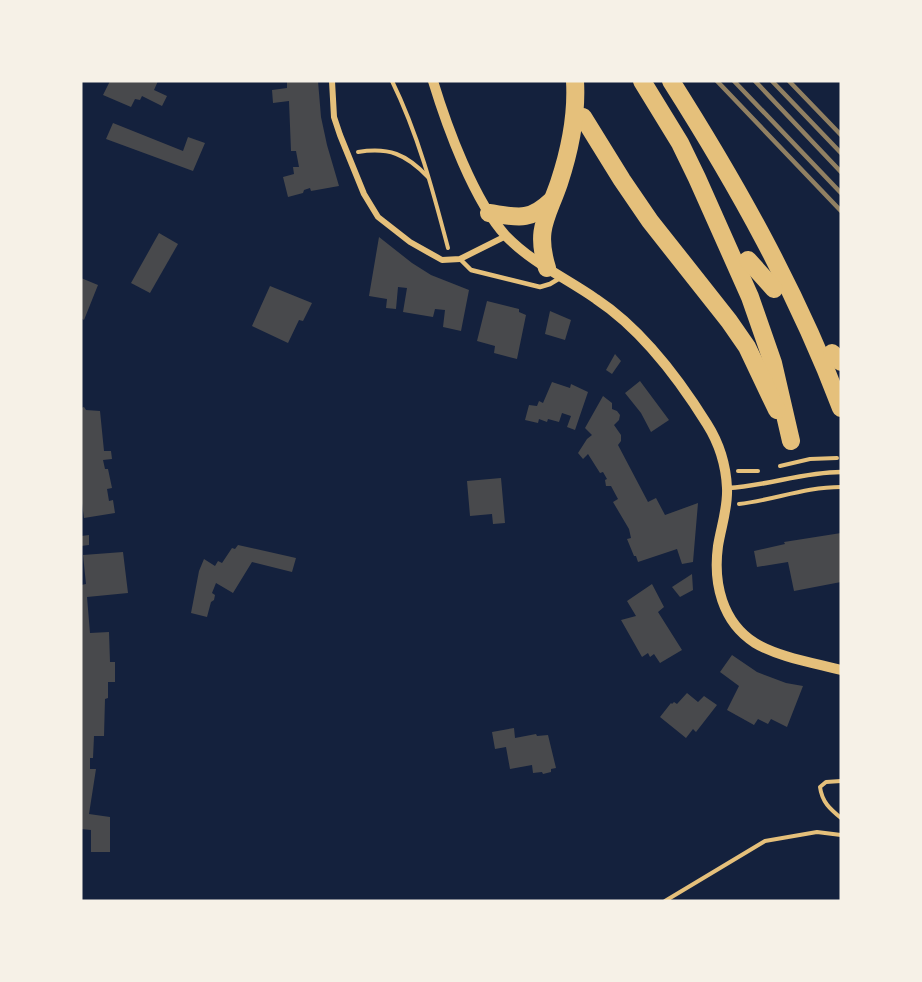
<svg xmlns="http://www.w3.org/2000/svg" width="922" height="982" viewBox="0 0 922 982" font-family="Inter,sans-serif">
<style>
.building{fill:#48494c}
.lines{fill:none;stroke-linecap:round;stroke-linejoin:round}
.path{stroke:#e5c07b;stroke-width:4}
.service{stroke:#e5c07b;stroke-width:4.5}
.minor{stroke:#e5c07b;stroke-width:6}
.tertiary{stroke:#e5c07b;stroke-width:10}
.motorway{stroke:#e5c07b;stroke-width:18}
.rail{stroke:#918062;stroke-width:4.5}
</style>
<rect width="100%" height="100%" fill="#14213d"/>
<!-- building -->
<g class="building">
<path d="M 110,81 L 158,81 L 154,90 L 167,96 L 162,106 L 142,96 L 140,100 L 135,99 L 131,107 L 103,95 Z"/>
<path d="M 287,81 L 318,81 L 321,117 L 327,145 L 339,186 L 311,191 L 310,188 L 304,190 L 303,193 L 288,197 L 283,177 L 294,174 L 293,167 L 299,167 L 296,151 L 291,151 L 289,101 L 273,103 L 272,90 L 287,88 Z"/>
<path d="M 113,123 L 183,151 L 188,137 L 205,143 L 193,171 L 106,139 Z"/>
<path d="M 159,233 L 178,244 L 150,293 L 131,283 Z"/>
<path d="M 379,237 L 412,263 L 431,275 L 469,290 L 461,331 L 443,327 L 445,310 L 435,309 L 433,317 L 403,312 L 407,288 L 398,287 L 396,309 L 386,308 L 387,299 L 369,296 Z"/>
<path d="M 81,278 L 98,285 L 84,320 L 81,318 Z"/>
<path d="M 270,286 L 312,303 L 303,321 L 299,320 L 288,343 L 252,326 Z"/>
<path d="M 487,301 L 519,309 L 519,312 L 526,315 L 517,359 L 494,353 L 495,346 L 477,341 Z"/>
<path d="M 550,311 L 571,320 L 565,340 L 545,334 Z"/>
<path d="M 615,354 L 621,361 L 612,374 L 606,370 Z"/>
<path d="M 640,381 L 669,420 L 651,432 L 641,413 L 625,393 Z"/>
<path d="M 552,382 L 570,388 L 571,384 L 588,392 L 575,430 L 567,427 L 571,416 L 562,413 L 559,422 L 548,419 L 547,422 L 539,419 L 538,423 L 525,420 L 529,405 L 537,406 L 539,401 L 543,403 Z"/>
<path d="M 603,396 L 612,403 L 612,409 L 617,411 L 620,415 L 619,420 L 614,425 L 621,435 L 621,441 L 618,445 L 648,502 L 656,498 L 665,515 L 698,503 L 693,562 L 682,564 L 677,549 L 638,562 L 636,556 L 634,556 L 627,539 L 631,538 L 629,529 L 613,502 L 618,499 L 611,486 L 606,486 L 605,480 L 607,479 L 603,472 L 600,473 L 588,454 L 583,459 L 578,453 L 587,439 L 592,435 L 585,428 Z"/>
<path d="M 84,407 L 86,410 L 100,411 L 104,451 L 111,451 L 112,459 L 103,460 L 105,469 L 108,469 L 112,488 L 107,489 L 109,501 L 113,500 L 115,513 L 84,518 L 81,496 L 81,408 Z"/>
<path d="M 501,478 L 505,523 L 493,524 L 492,514 L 470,516 L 467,481 Z"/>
<path d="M 841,533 L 841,582 L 794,591 L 788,562 L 757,567 L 754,551 L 785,544 L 784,542 Z"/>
<path d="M 89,535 L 89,545 L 81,546 L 81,536 Z"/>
<path d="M 238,545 L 296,558 L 292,572 L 252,562 L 233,593 L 216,583 L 212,593 L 215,595 L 214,600 L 211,602 L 207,617 L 191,613 L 199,571 L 204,559 L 215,566 L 218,561 L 222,563 L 232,548 L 235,549 Z"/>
<path d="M 123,552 L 128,593 L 87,597 L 90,633 L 109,632 L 110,662 L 115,662 L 115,682 L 108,682 L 108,698 L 105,699 L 104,736 L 94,736 L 93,758 L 90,758 L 90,769 L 96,769 L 89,814 L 110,817 L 110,852 L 91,852 L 91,830 L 81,829 L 81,585 L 86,584 L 83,555 Z"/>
<path d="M 692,574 L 693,590 L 680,597 L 672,587 Z"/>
<path d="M 652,584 L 664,607 L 658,612 L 682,650 L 660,663 L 654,654 L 650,657 L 648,653 L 642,657 L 621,620 L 636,616 L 627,601 Z"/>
<path d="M 732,655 L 757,672 L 786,683 L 803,686 L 787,727 L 771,719 L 768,724 L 758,719 L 754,725 L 727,710 L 739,686 L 720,672 Z"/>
<path d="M 687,693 L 698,702 L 704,696 L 717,705 L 696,732 L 693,729 L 686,738 L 660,717 L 671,703 L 672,704 L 674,702 L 677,704 Z"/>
<path d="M 514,728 L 515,738 L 536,734 L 537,736 L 548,735 L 556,768 L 551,769 L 551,772 L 543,774 L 542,772 L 533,773 L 532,765 L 510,769 L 506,747 L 495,749 L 492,732 Z"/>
</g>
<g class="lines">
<!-- path -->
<g class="path">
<path d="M 392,81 C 418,134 433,191 448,248"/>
<path d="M 358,152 C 389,147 406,154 428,177"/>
<path d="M 780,466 L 810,459 L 837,458"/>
<path d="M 738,471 L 758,471"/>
<path d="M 739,504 C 774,500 805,487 841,487"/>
<path d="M 841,781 L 826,782 L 820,787 C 822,802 830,809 841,818"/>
<path d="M 665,901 L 765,841 L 817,832 L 841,835"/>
</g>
<!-- service -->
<g class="service">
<path d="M 460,259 L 471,270 L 540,287 L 550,284 L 560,278"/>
<path d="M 728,488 C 767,486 803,472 841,472"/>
</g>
<!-- minor -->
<path class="minor" d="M 332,81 L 334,117 L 340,135 L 364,194 L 378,217 L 410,242 L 442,260 L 460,259 L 506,236"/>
<!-- tertiary -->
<path class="tertiary" d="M 433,81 C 447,127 474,201 506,236 C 532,263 566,278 596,299 C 640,328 679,379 707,424 C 719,443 726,465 727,488 C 728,508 721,527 718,546 C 713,583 722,622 755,643 C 778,657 814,663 841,670"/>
<!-- motorway -->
<g class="motorway">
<path d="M 642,81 L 680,143 L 697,178 L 750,297 L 773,363 L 791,441"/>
<path d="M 671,81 C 737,185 797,292 841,408"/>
<path d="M 583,117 L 622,180 L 650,221 L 729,321 L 747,347 L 777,410"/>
<path d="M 489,213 C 517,217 529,222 551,201"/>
<path d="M 748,260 L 774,289"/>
<path d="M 547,268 C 535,229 547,218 559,183 C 570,150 577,116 575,81"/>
<path d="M 832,353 L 841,362"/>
</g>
<!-- rail -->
<g class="rail">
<path d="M 717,81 L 841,211"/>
<path d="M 734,81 L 841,193"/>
<path d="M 755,81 L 841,172"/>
<path d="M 772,81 L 841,153"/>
<path d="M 789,81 L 841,135"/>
</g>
</g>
<!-- border -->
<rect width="922" height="982" fill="none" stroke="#f6f1e7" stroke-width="165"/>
</svg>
